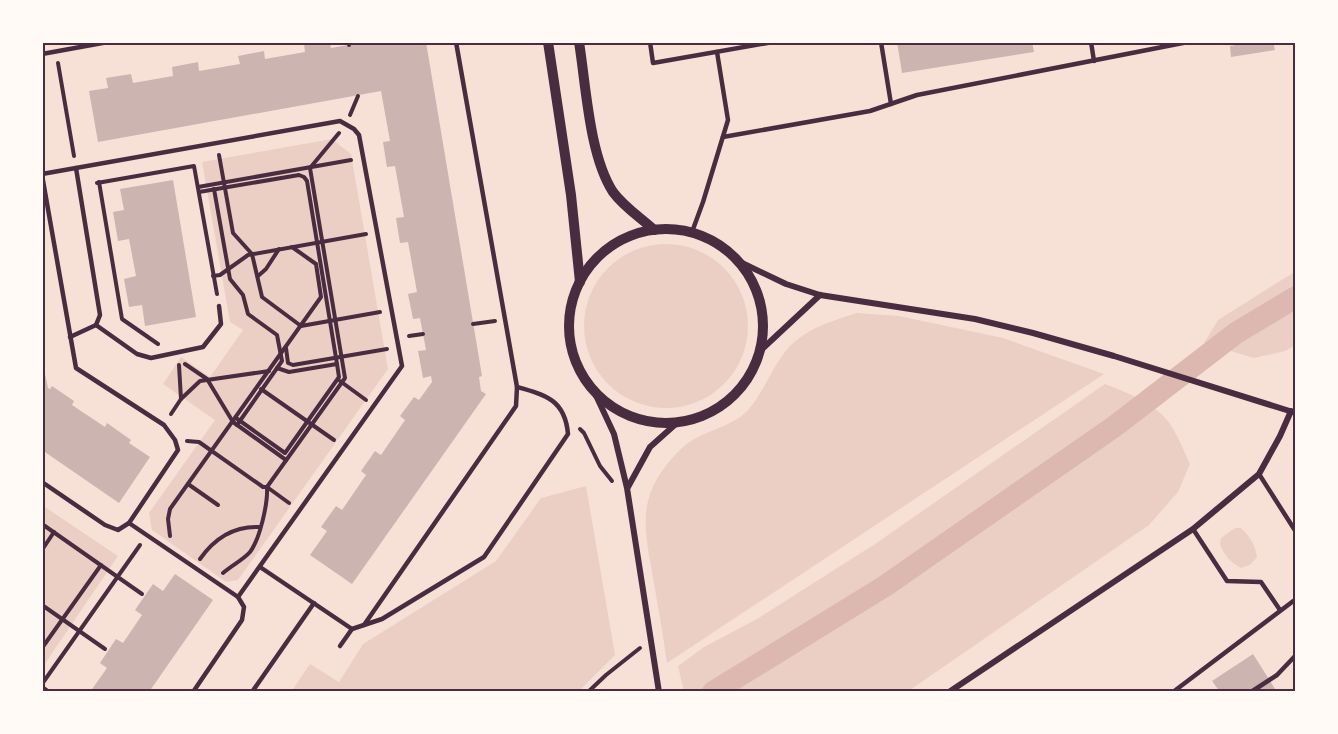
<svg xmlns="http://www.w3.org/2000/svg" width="1338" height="734" viewBox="0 0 1338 734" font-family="'Fira Sans',sans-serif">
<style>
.green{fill:#ebcfc5}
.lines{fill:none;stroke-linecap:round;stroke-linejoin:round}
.canal{stroke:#dcb8b0;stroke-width:22}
.building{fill:#ccb4b1}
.path{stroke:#4a2c40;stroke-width:4}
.service{stroke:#4a2c40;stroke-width:4.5}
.minor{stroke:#4a2c40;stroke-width:6}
.tertiary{stroke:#4a2c40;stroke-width:10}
.neatline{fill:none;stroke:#4a2c40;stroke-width:2}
</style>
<rect width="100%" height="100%" fill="#f7e1d7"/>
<!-- green -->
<g class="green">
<path d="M 332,139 L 351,154 L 388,369 L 238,580 L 226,582 L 152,530 L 149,513 L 215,420 L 163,384 L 181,357 L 210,377 L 243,330 L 230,322 L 202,162 Z"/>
<circle cx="666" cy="326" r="82"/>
<path d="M 1296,271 L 1296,345 L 1285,351 L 1254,358 L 1204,343 L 1218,320 Z"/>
<path d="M 857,313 L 899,316 L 1003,338 L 1104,374 L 667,663 C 663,635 658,606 653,578 C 649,553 642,526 648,501 C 653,480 667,462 682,448 C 701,430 731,429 749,409 C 764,391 771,370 785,352 C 802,330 831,321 857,313 Z"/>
<path d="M 1105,384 C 1123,391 1144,399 1159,412 C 1174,424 1182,447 1190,464 L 1178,492 L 1149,525 L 907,692 L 684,692 L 678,666 L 704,647 L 757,619 L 875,544 Z"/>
<path d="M 586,486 L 615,655 L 578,692 L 291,692 L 310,664 L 339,682 L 363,644 L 496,561 L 541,498 Z"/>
<path d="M 42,505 L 118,556 L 42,668 Z"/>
<path d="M 1235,528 L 1241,528 C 1250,537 1255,544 1257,557 L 1250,565 L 1241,568 C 1230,562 1224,555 1220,544 L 1221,538 Z"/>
</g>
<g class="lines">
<!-- canal -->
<path class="canal" d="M 713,692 L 885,586 L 1115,426 L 1236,333 L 1296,297"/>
</g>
<!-- building -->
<g class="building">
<path d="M 319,42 L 330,42 L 331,48 L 365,42 L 426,42 L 482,376 L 479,377 L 481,391 L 486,394 L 352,584 L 310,555 L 327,531 L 321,527 L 336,506 L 342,510 L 366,475 L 361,471 L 375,451 L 381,455 L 405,420 L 400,416 L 414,397 L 419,400 L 432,382 L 431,376 L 423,378 L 418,351 L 426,350 L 420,318 L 413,319 L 408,294 L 417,292 L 408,242 L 400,243 L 398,231 L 396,218 L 404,217 L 395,166 L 387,167 L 385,155 L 383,142 L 390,141 L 381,91 L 98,142 L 89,91 L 108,88 L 106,78 L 131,74 L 133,83 L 173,76 L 172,67 L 198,62 L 199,71 L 240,64 L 238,56 L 264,51 L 265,59 L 305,52 L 304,44 Z"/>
<path d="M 897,42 L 1032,42 L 1034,52 L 902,73 Z"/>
<path d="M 1254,42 L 1273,42 L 1275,50 L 1231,57 L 1230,46 Z"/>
<path d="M 173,180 L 196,317 L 145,326 L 142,305 L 129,307 L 124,279 L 136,276 L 129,239 L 118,241 L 113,212 L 124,210 L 120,189 Z"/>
<path d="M 42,360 L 48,388 L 50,389 L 52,386 L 74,401 L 72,405 L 105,427 L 107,423 L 131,440 L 129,443 L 150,457 L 119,503 L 42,450 Z"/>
<path d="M 175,574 L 213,600 L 149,692 L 90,692 L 107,668 L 100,663 L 116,639 L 123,643 L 142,615 L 135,610 L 153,584 L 163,591 Z"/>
<path d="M 1253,654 L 1277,692 L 1220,692 L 1212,681 Z"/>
</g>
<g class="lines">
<!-- path -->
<g class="path">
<path d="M 349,42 L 349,45"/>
<path d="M 58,63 L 74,156"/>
<path d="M 350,115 L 358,96"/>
<path d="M 219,155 L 233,233 L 252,254 L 262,297 L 301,326 L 380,312"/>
<path d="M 99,182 L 122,319 L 158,344"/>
<path d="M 97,183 L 194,166 L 217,294"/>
<path d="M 198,187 L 351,160"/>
<path d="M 214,189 L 230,279 L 243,295 L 248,314 L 277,335 L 282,361 L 237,425"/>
<path d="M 199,192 L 299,175 L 304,177 L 307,181 L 337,364 L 339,377 L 285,453 L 236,418"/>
<path d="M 213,276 L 220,275 L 248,255 L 366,234"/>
<path d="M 258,276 L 266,269 L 279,249"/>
<path d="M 473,324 L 495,321"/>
<path d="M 409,336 L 423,334"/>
<path d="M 286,348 L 288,363 L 293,365 L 387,349"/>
<path d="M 185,364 L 207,379 L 233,422 L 286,460"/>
<path d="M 277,368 L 289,372 L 337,364"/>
<path d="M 340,381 L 366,400"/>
<path d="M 261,389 L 334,440"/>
<path d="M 181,399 L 200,381 L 269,371"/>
<path d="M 171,414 L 181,399 L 179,365"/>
<path d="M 580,429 L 584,433 L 600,466 L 612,481"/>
<path d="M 187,441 L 199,442 L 263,487 L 267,487 L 289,503"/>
<path d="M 188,484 L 218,505"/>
<path d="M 42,524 L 142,594"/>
<path d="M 170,536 L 168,519 L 170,509 L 321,297 L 316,264 L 292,247"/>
<path d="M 42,550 L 54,532"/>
<path d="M 200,559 C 214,539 234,526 259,527"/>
<path d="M 223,573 C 232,565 243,560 250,552 C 260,539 268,503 267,487 L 345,378 L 310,168 L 339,133"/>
<path d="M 42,605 L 105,649"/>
<path d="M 42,648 L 101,565"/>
<path d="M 42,684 L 140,545"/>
<path d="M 42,687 L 49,692"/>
<path d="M 588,692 L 606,675 L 640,648"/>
</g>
<!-- service -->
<g class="service">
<path d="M 650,42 L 653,63 L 773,42"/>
<path d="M 881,42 L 891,104"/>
<path d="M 1091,42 L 1094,61"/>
<path d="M 42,54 L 108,42"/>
<path d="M 723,137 L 870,111 L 917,95 L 1188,42"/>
<path d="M 76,168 L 100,315 L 96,325 L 137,354 L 151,358 L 203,347 L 221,324 L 219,306"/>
<path d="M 42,174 L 340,121 L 354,129 L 359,135 L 402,366 L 238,597"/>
<path d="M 42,175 L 76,368 L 164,425 L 175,440 L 178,450 L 129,523 L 118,530 L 105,525 L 42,482"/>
<path d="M 692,232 L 703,202 L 728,120 L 717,52"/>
<path d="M 70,337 L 96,325"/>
<path d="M 1259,474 L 1296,532"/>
<path d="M 129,523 L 238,597 L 244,607 L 242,620 L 193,692"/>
<path d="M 1193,529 L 1227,581 L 1261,582 L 1280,610"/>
<path d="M 260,567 L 352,629 L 382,619 L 484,557 L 568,434 C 565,400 546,395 517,387"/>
<path d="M 364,625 L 516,406 L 517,387 L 456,42"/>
<path d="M 340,646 L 352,629"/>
<path d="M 252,692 L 314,603"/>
<path d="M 1173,692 L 1296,599"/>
<path d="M 1251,692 L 1277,675 L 1296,655"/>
</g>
<!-- minor -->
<g class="minor">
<path d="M 740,262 L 786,284 L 820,295 L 975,319 L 1033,333 L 1114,356 L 1296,413"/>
<path d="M 760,351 L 820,295"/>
<path d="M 593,389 L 614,434 L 627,488 L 659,692"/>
<path d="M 628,487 L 650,447 L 678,422"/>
<path d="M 949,692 L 1193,529 L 1259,474 L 1280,436 L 1291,411"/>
</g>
<!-- tertiary -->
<g class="tertiary">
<path d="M 548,42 L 571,195 L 580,282"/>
<path d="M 579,42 C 586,85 589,155 613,192 C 624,207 641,218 654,230"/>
<circle cx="666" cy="326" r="97"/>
</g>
</g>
<!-- border -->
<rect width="1338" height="734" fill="none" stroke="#fffaf5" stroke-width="87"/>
<rect x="44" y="44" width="1250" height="646" class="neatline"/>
</svg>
